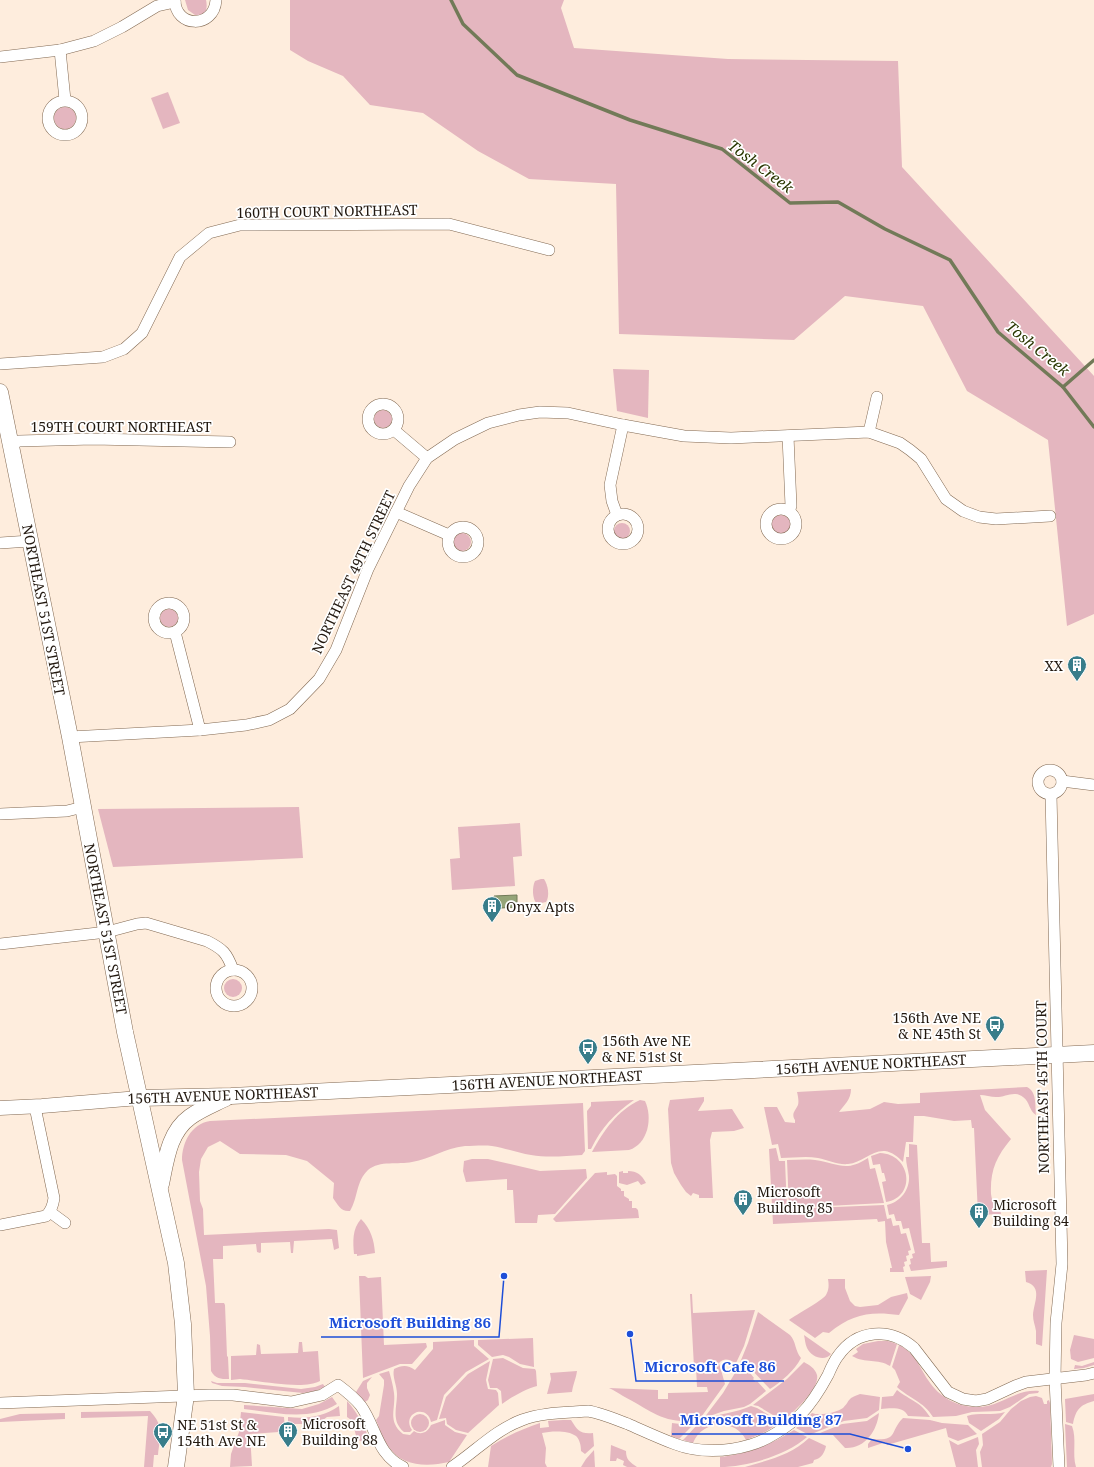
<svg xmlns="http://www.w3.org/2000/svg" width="1094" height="1467" viewBox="0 0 1094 1467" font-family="'Noto Serif',serif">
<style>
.green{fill:#e4b6bf}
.water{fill:#95a478;stroke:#727a58}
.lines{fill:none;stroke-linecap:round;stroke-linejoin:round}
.stream{stroke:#727a58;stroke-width:3.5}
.minor-casing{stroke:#826952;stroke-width:12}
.tertiary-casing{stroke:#826952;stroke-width:15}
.secondary-casing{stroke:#826952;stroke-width:17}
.minor{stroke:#fff;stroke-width:11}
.tertiary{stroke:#fff;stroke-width:14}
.secondary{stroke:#fff;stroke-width:16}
.labels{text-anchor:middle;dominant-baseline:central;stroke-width:3.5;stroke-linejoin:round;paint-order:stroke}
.street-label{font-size:14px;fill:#22180f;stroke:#fff}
.poi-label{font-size:14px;fill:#22180f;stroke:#fff;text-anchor:start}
.water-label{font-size:15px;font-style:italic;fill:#293600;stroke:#fff}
.leader{fill:none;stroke:#1d4ed8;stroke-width:1.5}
.callout-dot{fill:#1d4ed8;stroke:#fff;stroke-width:1.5}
.callout-label{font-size:15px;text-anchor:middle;font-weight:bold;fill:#1d4ed8;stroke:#fff;stroke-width:3.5;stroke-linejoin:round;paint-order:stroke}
</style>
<rect width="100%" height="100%" fill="#feeddd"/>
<!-- green -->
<g class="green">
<path d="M 185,0 L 206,0 C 208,9 206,16 195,15 L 188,10 Z"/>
<path d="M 290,0 L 564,0 L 561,8 L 574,48 L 728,59 L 898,61 L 902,167 L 1094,376 L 1094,614 L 1067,626 L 1048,440 L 967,391 L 923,306 L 845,296 L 794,340 L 619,334 L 616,184 L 529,179 L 478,151 L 423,113 L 370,105 L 343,76 L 308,61 L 290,50 Z"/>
<path d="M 168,92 L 180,123 L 163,129 L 151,98 Z"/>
<circle cx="65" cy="118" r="11"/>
<path d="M 613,369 L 649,370 L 648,418 L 617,411 Z"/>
<circle cx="383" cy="419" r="9"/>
<circle cx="781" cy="525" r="10"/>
<circle cx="622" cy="531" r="8"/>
<circle cx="462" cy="542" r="9"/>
<circle cx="169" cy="618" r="9"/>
<path d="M 299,807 L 303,858 L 113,867 L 98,809 Z"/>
<path d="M 520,823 L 522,856 L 513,857 L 515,886 L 452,890 L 450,859 L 460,858 L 458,827 Z"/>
<path d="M 541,879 L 544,879 C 548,885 550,896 546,902 L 537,904 C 532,899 532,887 535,881 Z"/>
<circle cx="233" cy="988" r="9"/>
<path d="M 1027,1087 C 1037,1092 1035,1105 1036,1115 C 1029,1111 1030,1102 1023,1097 C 1014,1090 1006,1097 996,1097 C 991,1097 985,1095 980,1095 L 985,1110 L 1011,1139 C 996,1157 990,1171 991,1194 C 992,1201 994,1207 1000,1209 L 1001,1214 L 978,1215 L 974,1128 L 972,1128 L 971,1120 L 954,1121 L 924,1116 L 914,1116 L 913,1142 L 906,1142 L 903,1162 C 898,1157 892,1152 885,1151 C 871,1150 862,1163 848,1164 C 838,1165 828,1160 818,1158 C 806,1156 793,1158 781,1158 L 778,1144 L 772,1145 L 764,1107 L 777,1107 L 785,1122 L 795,1123 L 795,1120 C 791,1114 795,1111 798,1105 C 799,1101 798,1096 797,1092 L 851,1089 C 851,1100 844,1105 839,1112 L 870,1109 L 884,1102 L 898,1104 L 920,1103 L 920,1093 Z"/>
<path d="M 704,1097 L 704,1101 L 698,1111 L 732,1109 L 744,1128 L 734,1131 L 712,1132 L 710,1140 L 713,1198 L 699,1198 L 699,1195 L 693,1193 L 691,1196 L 686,1192 L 681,1185 L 674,1173 L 671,1163 L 668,1109 L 670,1100 Z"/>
<path d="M 634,1100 C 615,1113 601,1128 591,1149 L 588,1149 L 587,1111 L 591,1106 L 591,1102 Z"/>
<path d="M 640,1100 L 645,1101 C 653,1118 648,1144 629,1150 L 592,1152 C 603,1131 618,1110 640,1100 Z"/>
<path d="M 583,1103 L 585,1151 L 582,1155 C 565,1156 548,1158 531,1155 C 518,1153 505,1148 492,1146 C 484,1145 473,1146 465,1146 C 444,1148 431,1159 412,1162 C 398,1165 380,1160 368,1170 C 356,1181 358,1198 350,1211 C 341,1212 338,1205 333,1198 L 334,1183 L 307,1161 L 286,1155 L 240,1154 L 220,1141 L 208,1147 L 201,1159 L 199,1172 L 200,1201 L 203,1209 L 204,1235 L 329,1229 L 337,1230 L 339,1248 L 334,1250 L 332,1239 L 294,1241 L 293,1253 L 291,1253 L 290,1242 L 261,1243 L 261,1252 L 260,1253 L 257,1252 L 256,1244 L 223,1246 L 223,1259 L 213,1259 L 215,1303 L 224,1303 L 225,1305 L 227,1356 L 228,1357 L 229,1379 C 220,1379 216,1379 211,1371 L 210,1336 L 206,1286 L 182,1160 C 182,1143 191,1124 210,1121 Z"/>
<path d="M 909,1144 L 917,1145 L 922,1243 L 930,1243 L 931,1262 L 947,1261 L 947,1267 L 911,1271 L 909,1265 L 911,1264 L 910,1259 L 913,1258 L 912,1254 L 915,1253 L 909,1228 L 903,1229 L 901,1221 L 896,1221 L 894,1214 L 889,1215 L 887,1205 C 900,1202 910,1190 909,1176 C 908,1169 906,1164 906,1157 L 909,1157 Z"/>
<path d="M 776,1148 L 779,1161 L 785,1161 L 787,1209 L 884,1205 L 887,1219 L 891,1218 L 893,1226 L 899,1225 L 901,1234 L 906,1233 L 911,1250 L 908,1251 L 909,1255 L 906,1256 L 907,1261 L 904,1262 L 905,1266 L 903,1267 L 904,1272 L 890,1272 L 890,1268 L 892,1268 L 886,1242 L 885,1221 L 878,1222 L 877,1219 L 773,1224 L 769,1149 Z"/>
<path d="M 880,1153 C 911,1154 917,1197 886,1202 L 882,1182 L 886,1181 L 884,1173 L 882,1173 L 880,1164 L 873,1165 L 871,1156 Z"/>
<path d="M 868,1158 L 870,1169 L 875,1168 L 884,1203 L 789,1208 L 787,1160 C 796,1160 805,1159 815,1160 C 838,1163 845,1173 868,1158 Z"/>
<path d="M 472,1159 L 488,1159 L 540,1171 L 586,1169 L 587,1178 L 555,1214 L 538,1215 L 537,1223 L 515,1223 L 513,1190 L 507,1190 L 507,1179 L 466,1182 L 463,1171 L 464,1161 Z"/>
<path d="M 623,1171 L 623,1173 L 628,1173 L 628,1171 C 637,1171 642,1175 646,1183 L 641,1185 L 638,1181 L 627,1185 L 619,1183 L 619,1172 Z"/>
<path d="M 607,1172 L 607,1175 L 615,1174 L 617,1176 L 617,1186 L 621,1189 L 621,1191 L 624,1191 L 624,1196 L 629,1199 L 629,1201 L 632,1201 L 632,1208 L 636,1208 L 638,1210 L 639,1218 L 556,1222 L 553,1219 L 595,1173 Z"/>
<path d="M 361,1219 C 371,1229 374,1240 375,1253 L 357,1256 L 357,1254 L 354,1254 C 353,1242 352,1229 361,1219 Z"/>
<path d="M 1047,1270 L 1042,1346 L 1036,1344 C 1036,1340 1036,1335 1036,1331 C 1035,1325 1033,1321 1033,1315 C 1034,1302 1043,1287 1026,1282 L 1025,1271 Z"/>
<path d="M 359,1276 L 365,1276 L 368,1278 L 381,1277 L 384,1345 L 426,1343 L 427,1347 L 412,1364 L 400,1364 L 363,1378 Z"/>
<path d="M 931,1276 L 930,1282 L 921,1300 L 910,1294 L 905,1277 Z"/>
<path d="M 828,1279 L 845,1279 L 845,1288 L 850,1301 L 855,1306 L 860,1307 L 878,1305 L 891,1297 L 907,1293 L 908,1298 L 899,1315 C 870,1311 852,1314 829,1333 L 823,1332 L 815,1338 L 789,1320 C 797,1314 822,1301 826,1295 C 829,1290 829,1285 828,1279 Z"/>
<path d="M 690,1294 L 692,1294 L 693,1313 L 755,1310 L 744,1346 L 736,1363 C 729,1360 725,1357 719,1363 L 725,1384 L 699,1420 C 663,1425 652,1411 623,1396 C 618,1393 614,1390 609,1388 L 658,1390 L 658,1399 L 668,1399 L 668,1393 L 708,1392 L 707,1387 L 697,1387 L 696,1367 L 694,1367 Z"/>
<path d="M 758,1312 L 790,1335 C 796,1341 795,1351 801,1358 C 795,1370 781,1382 770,1389 L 748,1366 L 739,1365 L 748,1343 Z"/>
<path d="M 804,1335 L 831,1354 C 825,1362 811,1357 807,1348 C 805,1344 805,1339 804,1335 Z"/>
<path d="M 1074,1335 L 1094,1339 L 1094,1358 L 1078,1362 L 1071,1359 L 1070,1350 Z"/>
<path d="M 533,1338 L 534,1367 L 520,1364 L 509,1357 L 503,1355 L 492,1357 L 478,1345 L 478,1340 Z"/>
<path d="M 474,1340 L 474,1346 L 489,1359 L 466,1372 L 444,1395 L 437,1420 L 431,1422 C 427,1403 401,1413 412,1430 L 410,1432 L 404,1432 C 391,1421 397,1408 397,1394 C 397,1385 392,1377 394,1369 C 402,1365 408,1365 415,1370 L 433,1349 L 433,1342 Z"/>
<path d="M 878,1341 L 888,1341 L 897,1344 L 890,1366 C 877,1358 866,1364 852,1356 L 858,1352 L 856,1349 L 863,1344 Z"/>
<path d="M 299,1342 L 302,1342 L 303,1352 L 318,1351 L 320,1381 C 304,1390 260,1381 240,1379 L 231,1380 L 231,1356 L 256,1355 L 257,1344 L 260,1345 L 261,1354 L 298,1353 Z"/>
<path d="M 899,1345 C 915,1353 919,1366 928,1380 C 939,1397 957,1407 977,1407 C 1001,1407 1014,1389 1039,1391 L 1038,1393 L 1029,1394 L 1010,1407 L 1000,1411 L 972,1412 L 956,1416 L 933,1417 C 923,1401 910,1399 897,1387 L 900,1382 L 895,1370 L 892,1367 Z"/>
<path d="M 503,1358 L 523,1368 L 535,1369 L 536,1371 L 537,1386 C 526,1389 513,1396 502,1404 L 501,1391 L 497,1388 L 490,1388 L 488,1380 L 493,1359 Z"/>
<path d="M 490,1361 L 486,1380 L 488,1389 L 496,1390 L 498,1393 L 499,1405 L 468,1433 L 456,1430 L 447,1424 L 446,1418 L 439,1419 L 446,1397 L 468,1374 Z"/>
<path d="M 804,1362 C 809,1365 815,1368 817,1375 C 820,1389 792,1413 783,1421 L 758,1406 L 753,1405 L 787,1379 Z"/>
<path d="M 1094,1362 L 1094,1365 L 1084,1368 L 1074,1369 L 1075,1365 L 1082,1366 Z"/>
<path d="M 738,1368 L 747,1369 L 754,1378 L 753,1379 L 756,1382 L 757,1381 L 766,1391 L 750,1404 L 744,1407 L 724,1411 L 704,1418 L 723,1393 Z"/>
<path d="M 389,1371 C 391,1378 393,1385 394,1393 C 396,1409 387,1421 403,1434 L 410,1435 L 414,1431 C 421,1436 428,1432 431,1425 L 445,1420 L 445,1425 L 455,1432 L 467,1435 L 449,1462 C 427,1467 402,1467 388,1446 C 382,1438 380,1429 376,1420 L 379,1416 L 384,1385 L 384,1380 L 379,1374 Z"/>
<path d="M 577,1371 C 576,1379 573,1384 572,1392 L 547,1394 L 551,1379 L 550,1373 Z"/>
<path d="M 372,1377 L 367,1383 L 367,1388 L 370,1395 L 368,1400 L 365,1402 L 356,1392 L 363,1381 Z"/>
<path d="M 211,1381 L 217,1383 L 245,1383 L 301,1389 L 315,1387 L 323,1384 L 325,1387 L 315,1391 L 303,1393 L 245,1387 L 222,1386 L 212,1383 Z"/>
<path d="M 897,1390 C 911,1401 920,1401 930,1417 L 908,1416 C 904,1406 890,1408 881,1409 L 882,1397 L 893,1396 Z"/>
<path d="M 860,1394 L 880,1397 L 879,1410 L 867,1418 L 844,1421 L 809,1435 L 796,1428 L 803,1422 L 812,1413 C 819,1416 836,1413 843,1408 C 851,1400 846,1399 860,1394 Z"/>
<path d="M 1094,1394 L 1094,1401 C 1080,1405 1076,1409 1073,1424 L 1066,1422 L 1065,1399 Z"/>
<path d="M 1036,1396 L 1042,1398 L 1044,1404 L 1047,1404 L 1047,1401 L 1049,1400 L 1050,1403 L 1052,1464 L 1051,1467 L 982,1467 L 980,1452 L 983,1445 L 982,1434 L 1000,1422 L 1011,1409 L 1021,1401 L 1030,1397 Z"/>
<path d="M 332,1397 L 337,1404 C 308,1422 275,1412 244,1409 L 244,1405 L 302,1409 L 319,1404 Z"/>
<path d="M 347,1401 C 358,1413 364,1426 370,1441 L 367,1443 C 349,1441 360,1424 347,1417 Z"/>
<path d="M 339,1406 L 340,1416 L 327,1417 L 323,1420 L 314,1420 L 307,1424 L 288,1424 L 288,1417 C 307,1419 323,1417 339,1406 Z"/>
<path d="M 751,1406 L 757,1408 L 781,1422 L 765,1432 L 746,1440 C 735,1418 702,1420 693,1443 L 683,1440 C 689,1435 696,1424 703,1421 C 718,1413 736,1413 751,1406 Z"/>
<path d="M 150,1411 C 165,1427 160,1436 158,1455 L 154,1455 L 153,1467 L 144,1467 L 148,1416 L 81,1418 L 81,1412 Z"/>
<path d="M 241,1412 L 284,1417 L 285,1430 L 279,1430 L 279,1432 L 250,1434 L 252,1466 L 230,1467 L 231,1454 L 239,1432 Z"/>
<path d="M 1005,1412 L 999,1419 L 981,1431 L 969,1423 L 967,1416 C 979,1412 992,1416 1005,1412 Z"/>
<path d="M 65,1413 L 65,1419 L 0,1422 L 0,1419 L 20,1414 Z"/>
<path d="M 879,1413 C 877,1431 865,1449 845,1448 L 833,1435 L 820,1433 L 842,1424 L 867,1421 Z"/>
<circle cx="420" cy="1423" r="9"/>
<path d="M 903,1418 L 930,1420 L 942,1423 L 968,1425 L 977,1434 L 958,1441 L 948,1437 L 946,1428 L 887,1445 L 886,1442 L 868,1448 L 868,1444 L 872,1439 C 899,1441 889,1432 903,1418 Z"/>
<path d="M 563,1420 L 571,1420 C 578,1431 580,1434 593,1433 L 594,1446 L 585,1454 L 581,1451 C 581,1446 580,1440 576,1436 C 568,1430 551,1431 542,1433 L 546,1448 L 545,1463 L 547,1467 L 488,1467 L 491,1446 C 507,1436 522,1429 540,1423 L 540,1428 L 549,1427 L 548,1421 Z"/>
<path d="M 696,1422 L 679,1439 L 671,1436 L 672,1423 L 680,1424 Z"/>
<path d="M 1065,1424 L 1072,1426 C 1077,1439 1072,1454 1076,1467 L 1067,1467 Z"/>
<path d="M 794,1430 L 807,1437 C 787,1455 747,1467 720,1467 L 720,1457 C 749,1453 769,1446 794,1430 Z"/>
<path d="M 978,1437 L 979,1444 L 976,1450 L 978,1467 L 956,1467 L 949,1440 L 958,1445 Z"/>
<path d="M 809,1438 L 826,1446 C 825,1452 821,1459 814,1460 L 813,1463 L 798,1467 L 745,1467 C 769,1460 791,1455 809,1438 Z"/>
<path d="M 611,1445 L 626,1451 C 626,1460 630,1462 637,1467 L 627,1467 L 623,1465 L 624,1461 L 617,1458 L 616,1461 L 610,1461 Z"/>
<path d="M 594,1450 L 595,1467 L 581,1467 L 586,1459 Z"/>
</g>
<!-- water -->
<path class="water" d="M 517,895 L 517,907 L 501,908 L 500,910 L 495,910 L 494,896 Z"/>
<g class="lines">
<!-- stream -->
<g class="stream">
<path d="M 451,0 L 463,24 L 517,75 L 630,120 L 722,149 L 790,203 L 838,202 L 885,229 L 950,260 L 998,332 L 1063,387 L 1094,360"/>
<path d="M 1063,387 L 1094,427"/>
</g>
<!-- minor casing -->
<g class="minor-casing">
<g id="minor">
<path d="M 175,0 C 175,28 214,29 216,0"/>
<path d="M 60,50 L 65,100"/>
<path d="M 0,57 L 60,50 L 94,41 L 122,27 L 157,6 L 175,2"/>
<circle cx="65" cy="118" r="17"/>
<path d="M 0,364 L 103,357 L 124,349 L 142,333 L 180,257 L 209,233 L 240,225 L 449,224 L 549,250"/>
<circle cx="383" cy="419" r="15"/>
<path d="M 394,430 L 427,458"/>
<path d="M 869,432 L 877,397"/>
<path d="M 788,436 L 791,506 L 789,510"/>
<path d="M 11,444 L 19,441 L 93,439 L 230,442"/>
<circle cx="781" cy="524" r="15"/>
<path d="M 396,512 L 449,535"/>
<circle cx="623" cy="529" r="15"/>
<path d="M 617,515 L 612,501 L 610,485 L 623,425"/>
<circle cx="463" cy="542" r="15"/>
<path d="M 0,543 L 30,541"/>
<circle cx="169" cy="618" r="15"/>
<path d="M 175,632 L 200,730"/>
<path d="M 70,737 L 200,730 L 246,725 L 269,720 L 290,709 L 319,679 L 336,650 L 368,569 L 409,486 L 427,458 L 455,439 L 488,423 L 519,415 L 540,412 L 568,413 L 623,425 L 684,436 L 731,438 L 869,432 L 900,443 L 910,450 L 921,459 L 946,499 L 963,511 L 979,517 L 996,519 L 1050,516"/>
<circle cx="1050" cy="782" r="12"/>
<path d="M 1062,781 L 1094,785"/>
<path d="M 1051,795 L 1062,1264 L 1056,1323 L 1055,1379 L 1059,1467"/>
<path d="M 0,814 L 67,811 L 83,807"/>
<path d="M 0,944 L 107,932 L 137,924 L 146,923 L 207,941 C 223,949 227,953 233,970"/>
<circle cx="234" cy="988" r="18"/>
<path d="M 50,1212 L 65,1223"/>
<path d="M 0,1225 L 46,1216 C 51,1211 53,1206 54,1198 L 35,1107"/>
<path d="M 0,1403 L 209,1395 L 233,1395 L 291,1402 L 322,1395 L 338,1385 C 346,1391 355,1398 361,1406 C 376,1427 377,1455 403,1467"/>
<path d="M 452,1467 C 476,1451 495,1430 522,1420 C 538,1414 556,1413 573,1412 C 578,1412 583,1411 588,1411 C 601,1413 615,1419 628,1424 C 644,1431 659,1438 675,1444 C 698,1453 727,1452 750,1445 C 766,1441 789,1426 801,1414 C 812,1403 821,1388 828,1375 C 831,1368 834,1361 838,1356 C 857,1329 890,1327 914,1348 L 948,1392 L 963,1399 L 976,1401 L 987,1399 L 1015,1386 L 1026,1382 L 1086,1375 L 1094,1373"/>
</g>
</g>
<!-- tertiary casing -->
<g class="tertiary-casing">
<path id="tertiary" d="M 0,1108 L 42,1106 L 139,1098"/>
</g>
<!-- secondary casing -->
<g class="secondary-casing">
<g id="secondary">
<path d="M 0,392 L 70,737 L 125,1032 L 176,1263 L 183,1324 L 186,1395 L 176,1467"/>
<path d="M 139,1098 L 231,1096 L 1094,1053"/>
<path d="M 161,1184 C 166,1160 169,1132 190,1117 C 201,1109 214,1104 226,1098"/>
</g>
</g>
<!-- minor -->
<use href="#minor" class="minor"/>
<!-- tertiary -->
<use href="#tertiary" class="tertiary"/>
<!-- secondary -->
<use href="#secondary" class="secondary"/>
</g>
<!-- icons -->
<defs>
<g id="building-pin" transform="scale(1)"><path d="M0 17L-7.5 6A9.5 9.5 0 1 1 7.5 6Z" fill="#387d8a" stroke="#fff"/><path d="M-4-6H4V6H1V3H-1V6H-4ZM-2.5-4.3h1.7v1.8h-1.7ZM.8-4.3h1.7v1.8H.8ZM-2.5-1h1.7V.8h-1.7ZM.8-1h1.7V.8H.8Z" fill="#fff"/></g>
<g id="bus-pin" transform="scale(1)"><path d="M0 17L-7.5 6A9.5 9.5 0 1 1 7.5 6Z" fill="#387d8a" stroke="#fff"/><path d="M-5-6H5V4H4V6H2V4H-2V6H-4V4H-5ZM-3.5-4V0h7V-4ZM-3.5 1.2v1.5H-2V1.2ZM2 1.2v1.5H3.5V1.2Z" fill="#fff"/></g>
</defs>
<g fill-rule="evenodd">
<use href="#building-pin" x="1077" y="665"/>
<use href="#building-pin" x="492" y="906"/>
<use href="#bus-pin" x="995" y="1025"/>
<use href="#bus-pin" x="588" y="1048"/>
<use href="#building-pin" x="743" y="1199"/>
<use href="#building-pin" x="979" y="1212"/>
<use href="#building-pin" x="288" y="1431"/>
<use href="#bus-pin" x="163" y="1432"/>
</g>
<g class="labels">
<!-- street labels -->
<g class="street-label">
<text transform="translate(327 211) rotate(-1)">160TH COURT NORTHEAST</text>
<text x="121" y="426">159TH COURT NORTHEAST</text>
<text transform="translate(353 572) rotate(-65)">NORTHEAST 49TH STREET</text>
<text transform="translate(44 610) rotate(79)">NORTHEAST 51ST STREET</text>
<text transform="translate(106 929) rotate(79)">NORTHEAST 51ST STREET</text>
<text transform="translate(871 1064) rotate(-3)">156TH AVENUE NORTHEAST</text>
<text transform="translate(547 1080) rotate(-3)">156TH AVENUE NORTHEAST</text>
<text transform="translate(1042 1087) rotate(-91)">NORTHEAST 45TH COURT</text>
<text transform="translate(223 1095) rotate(-2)">156TH AVENUE NORTHEAST</text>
</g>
<!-- poi labels -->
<g class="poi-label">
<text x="1063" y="665" text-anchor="end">XX</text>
<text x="506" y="906">Onyx Apts</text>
<text x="981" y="1017" text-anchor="end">156th Ave NE<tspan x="981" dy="16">&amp; NE 45th St</tspan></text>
<text x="602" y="1040">156th Ave NE<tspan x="602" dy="16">&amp; NE 51st St</tspan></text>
<text x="757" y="1191">Microsoft<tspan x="757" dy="16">Building 85</tspan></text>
<text x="993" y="1204">Microsoft<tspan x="993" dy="16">Building 84</tspan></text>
<text x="302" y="1423">Microsoft<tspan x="302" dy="16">Building 88</tspan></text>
<text x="177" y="1424">NE 51st St &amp;<tspan x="177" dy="16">154th Ave NE</tspan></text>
</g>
<!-- water labels -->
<g class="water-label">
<text transform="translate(761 166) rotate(37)">Tosh Creek</text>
<text transform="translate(1038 348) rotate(39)">Tosh Creek</text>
</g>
</g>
<!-- callouts -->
<path class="leader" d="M504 1276L499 1337H321M630 1334L636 1381H784M908 1449L850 1434H672"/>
<g class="callout-dot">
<circle cx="504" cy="1276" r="4"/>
<circle cx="630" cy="1334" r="4"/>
<circle cx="908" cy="1449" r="4"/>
</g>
<g class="callout-label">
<text x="410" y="1328">Microsoft Building 86</text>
<text x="710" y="1372">Microsoft Cafe 86</text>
<text x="761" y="1425">Microsoft Building 87</text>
</g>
</svg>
